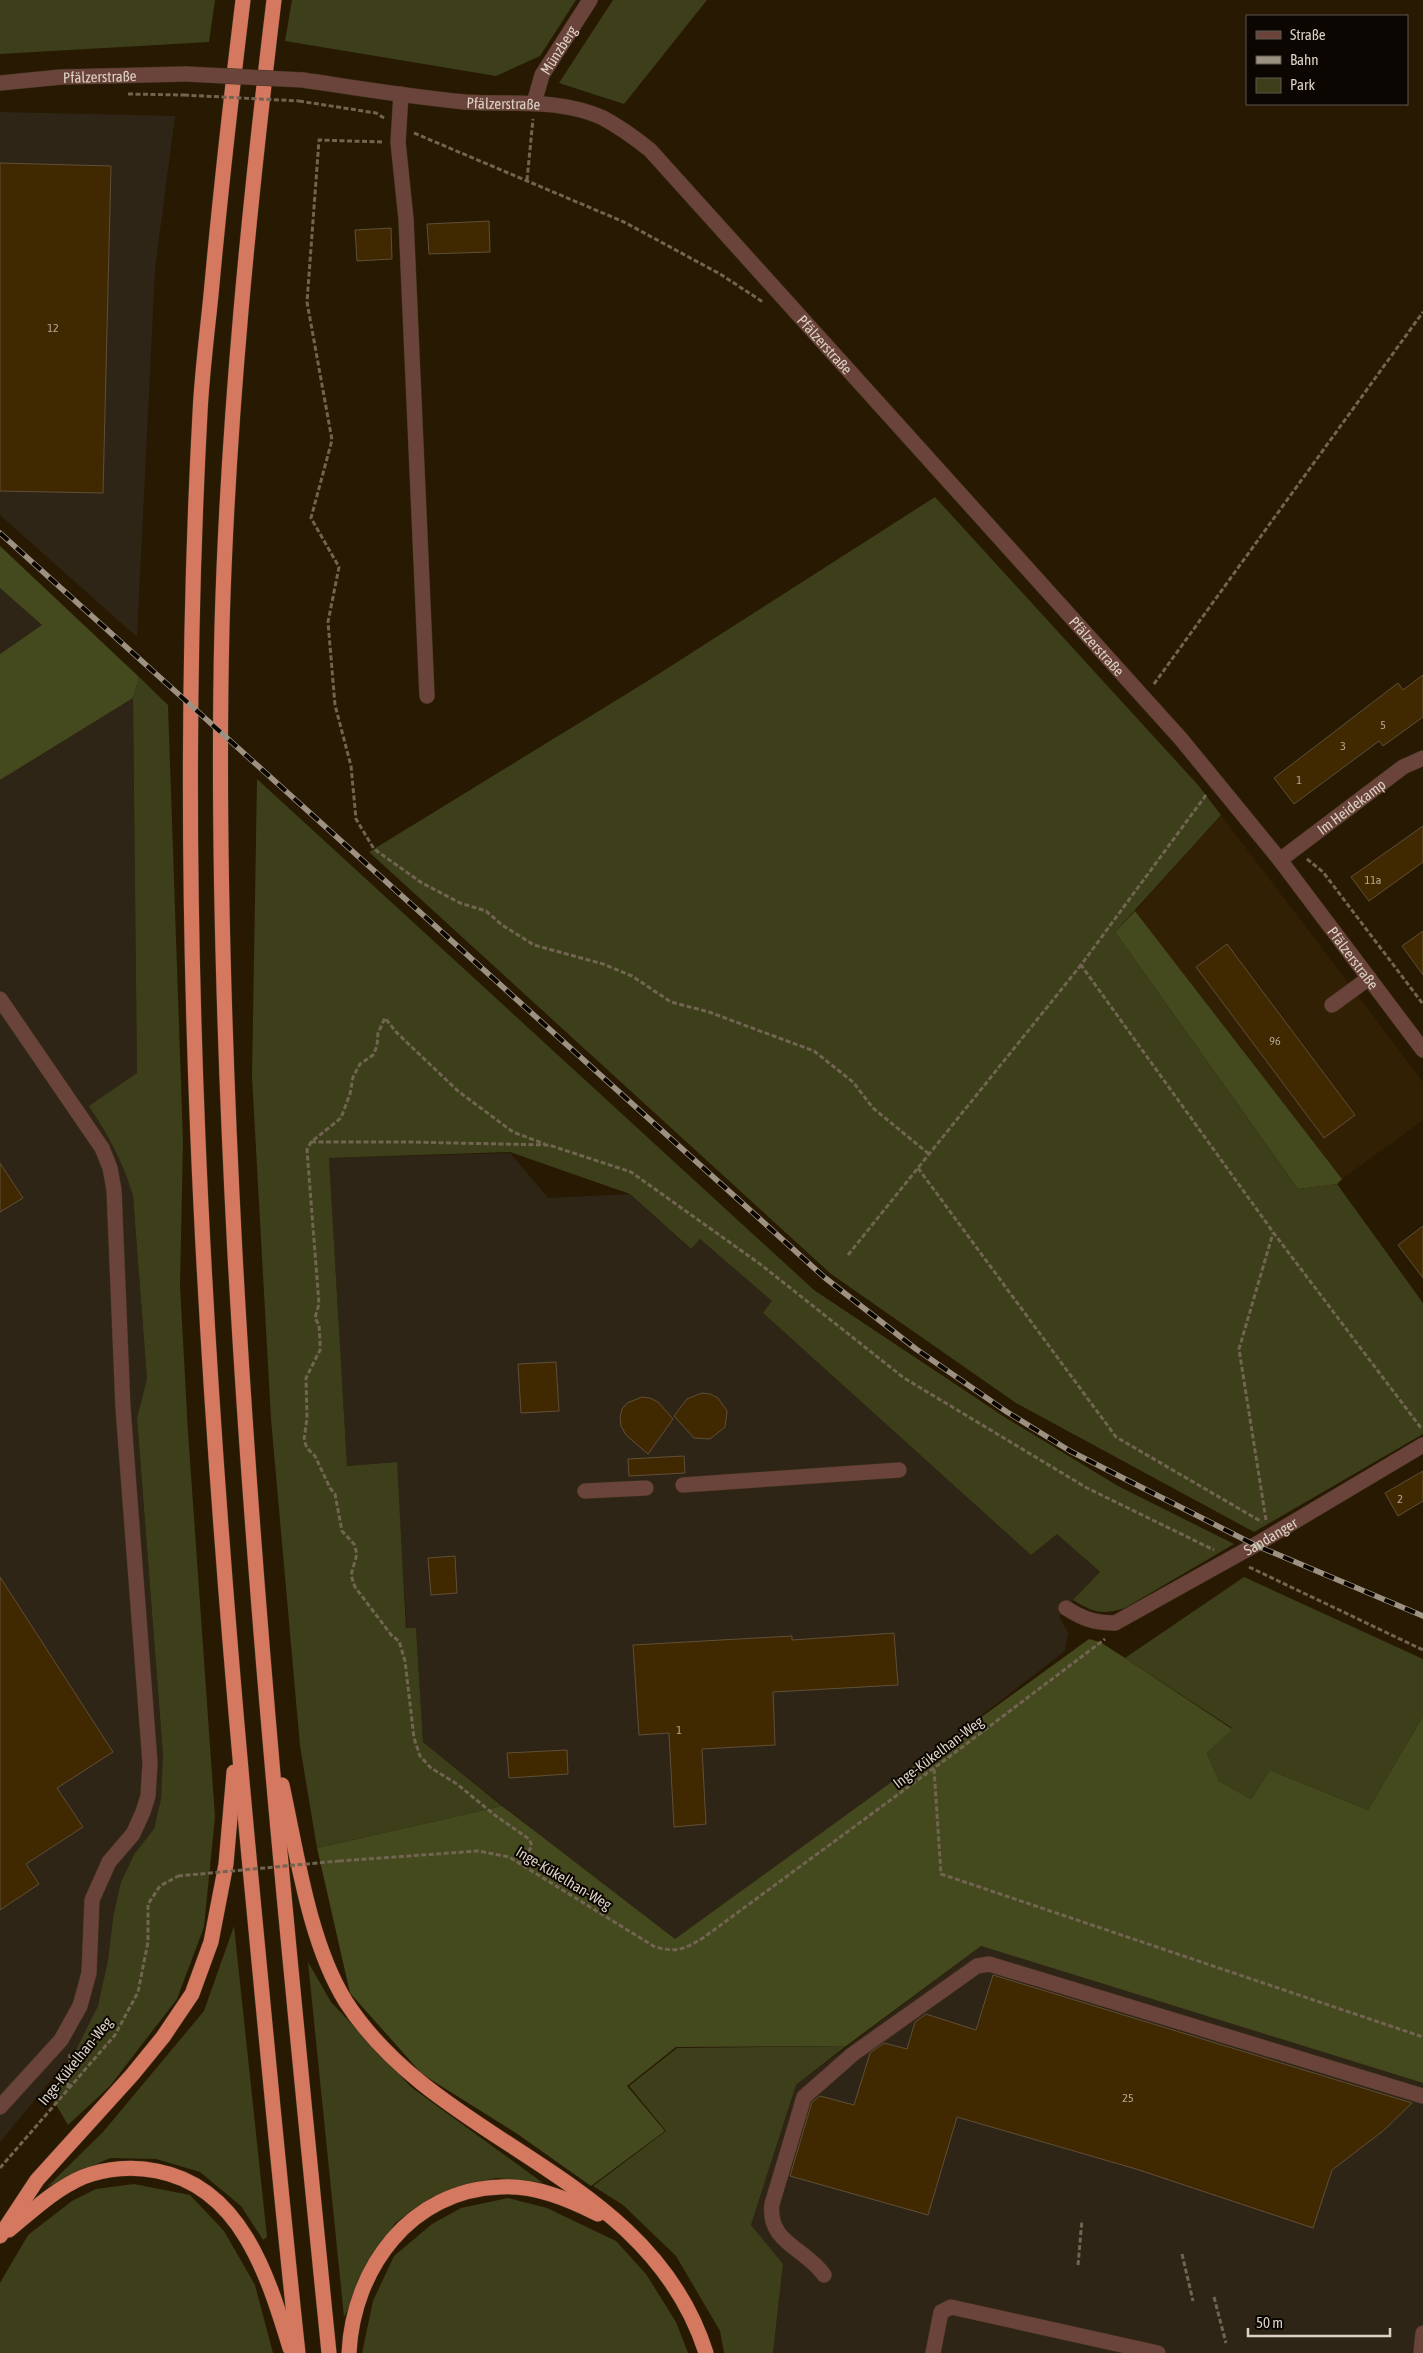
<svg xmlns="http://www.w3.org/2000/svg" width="1423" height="2353" viewBox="0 0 1423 2353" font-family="'Asap Condensed',sans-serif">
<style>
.built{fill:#322004}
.industrial{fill:#2f2516}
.green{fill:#3c3f1a}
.forest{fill:#45491e}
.building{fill:#402801;stroke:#604f38}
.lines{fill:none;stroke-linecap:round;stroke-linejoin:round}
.minor-casing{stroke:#41331e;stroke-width:16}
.highway-casing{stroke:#41331e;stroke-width:16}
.path{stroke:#716451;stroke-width:3;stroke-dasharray:5 2.5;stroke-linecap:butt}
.minor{stroke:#6a443a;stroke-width:15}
.highway{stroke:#d57860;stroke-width:15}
.rail-casing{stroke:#9d9181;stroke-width:5.5}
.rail{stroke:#0b0601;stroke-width:4;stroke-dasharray:11;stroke-linecap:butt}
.minor-bridge-casing{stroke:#41331e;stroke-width:16;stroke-linecap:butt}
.path-bridge{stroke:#716451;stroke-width:3;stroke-dasharray:5 2.5;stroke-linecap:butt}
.minor-bridge{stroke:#6a443a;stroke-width:15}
.labels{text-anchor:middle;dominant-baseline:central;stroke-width:4;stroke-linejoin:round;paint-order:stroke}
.number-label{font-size:12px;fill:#b4a793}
.street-label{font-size:15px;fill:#dbd1c4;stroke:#0b0601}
</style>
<rect width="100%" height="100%" fill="#281903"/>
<!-- built -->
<path class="built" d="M 1221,815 L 1423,1082 L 1423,1120 L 1342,1179 L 1135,911 Z"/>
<!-- industrial -->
<g class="industrial">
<path d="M 0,112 L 175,116 L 155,269 L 137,637 L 0,515 Z"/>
<path d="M 0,588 L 42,625 L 0,654 Z"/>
<path d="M 133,698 L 137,1073 L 90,1106 L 114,1146 L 125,1167 L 133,1196 L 147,1379 L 137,1418 L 163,1755 L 161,1800 L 154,1829 L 135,1853 L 113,1918 L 108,1960 L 98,2006 L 81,2044 L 0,2142 L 0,780 Z"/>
<path d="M 510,1153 L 548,1198 L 630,1194 L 690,1249 L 700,1239 L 773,1301 L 763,1313 L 1030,1554 L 1057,1533 L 1100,1573 L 1059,1616 L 1068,1633 L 1065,1651 L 933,1753 L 675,1939 L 552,1845 L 423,1742 L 416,1628 L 407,1629 L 396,1462 L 347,1466 L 329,1158 Z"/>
<path d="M 981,1946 L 1423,2083 L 1423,2353 L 773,2353 L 783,2265 L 751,2225 L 796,2085 Z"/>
</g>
<!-- green -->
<g class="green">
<path d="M 0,0 L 215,0 L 209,42 L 0,54 Z"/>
<path d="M 292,0 L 576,0 L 540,56 L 496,76 L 285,41 Z"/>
<path d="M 613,0 L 707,0 L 624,104 L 559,83 Z"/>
<path d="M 935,497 L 1198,785 L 1221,815 L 1115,932 L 1298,1189 L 1337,1184 L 1423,1303 L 1423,1434 L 1254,1532 L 1016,1403 L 831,1274 L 369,852 L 646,682 Z"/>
<path d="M 139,677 L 168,705 L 183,1142 L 180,1285 L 188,1432 L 215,1817 L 204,1927 L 177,1999 L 110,2086 L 68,2125 L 52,2098 L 98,2006 L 108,1960 L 113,1918 L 121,1882 L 135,1853 L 154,1829 L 161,1799 L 163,1755 L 137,1418 L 147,1379 L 133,1196 C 123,1161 109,1137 89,1106 L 137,1073 L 133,698 Z"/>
<path d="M 257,779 L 814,1290 L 1006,1418 L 1118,1486 L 1234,1544 L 1125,1608 C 1102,1615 1094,1613 1073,1600 L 1100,1572 L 1057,1534 L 1031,1555 L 763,1313 L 772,1301 L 700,1239 L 691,1249 L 630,1194 L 510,1152 L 329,1158 L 347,1466 L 397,1462 L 406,1628 L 416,1628 L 423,1742 L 502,1806 L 317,1848 L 300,1746 L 271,1419 L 252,1077 Z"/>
<path d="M 1244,1577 L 1423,1659 L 1423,1716 L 1368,1810 L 1270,1770 L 1251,1799 L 1219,1781 L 1207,1753 L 1232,1728 L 1125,1658 Z"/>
<path d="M 234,1926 L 267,2237 L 263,2240 L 241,2206 L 200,2172 L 156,2159 L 110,2158 L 47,2187 L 103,2132 L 204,2011 Z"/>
<path d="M 308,1962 L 331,2002 L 411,2087 L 543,2183 L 496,2178 L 473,2183 L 432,2197 L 395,2223 L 344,2317 Z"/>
<path d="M 846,2046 L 796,2085 L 751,2225 L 783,2264 L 773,2353 L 724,2353 L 720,2331 L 676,2256 L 623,2205 L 593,2186 L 666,2131 L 629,2086 L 677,2048 Z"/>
<path d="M 134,2184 L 190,2195 L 224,2231 L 255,2285 L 273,2353 L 0,2353 L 0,2283 L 28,2235 L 72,2201 L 96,2189 Z"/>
<path d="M 508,2198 L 547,2208 L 616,2241 L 646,2274 L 676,2322 L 688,2353 L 362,2353 L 373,2301 L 394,2256 L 432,2224 L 461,2208 Z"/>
</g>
<!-- forest -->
<g class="forest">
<path d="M 0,546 L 139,677 L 133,698 L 0,780 L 0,654 L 42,625 L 0,588 Z"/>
<path d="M 1135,911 L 1342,1179 L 1337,1184 L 1298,1189 L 1115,932 Z"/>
<path d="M 1089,1639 L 1100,1642 L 1125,1658 L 1232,1729 L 1207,1753 L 1219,1781 L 1251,1799 L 1270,1770 L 1368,1810 L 1423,1716 L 1423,2083 L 981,1946 L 846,2046 L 676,2047 L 627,2086 L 665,2131 L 591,2186 L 516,2133 L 422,2074 L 350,1993 L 317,1848 L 502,1806 L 675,1939 Z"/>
</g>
<!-- building -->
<g class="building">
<path d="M 0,163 L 111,166 L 103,493 L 0,491 Z"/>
<path d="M 489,221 L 490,252 L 429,254 L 427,224 Z"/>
<path d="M 391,228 L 392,259 L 357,261 L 355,230 Z"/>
<path d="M 1423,675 L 1423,717 L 1383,746 L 1379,741 L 1294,804 L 1274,778 L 1398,683 L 1403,690 Z"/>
<path d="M 1423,826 L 1423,862 L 1369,901 L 1351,877 Z"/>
<path d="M 1423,931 L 1423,975 L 1402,946 Z"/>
<path d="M 1227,944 L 1355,1115 L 1324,1138 L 1196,967 Z"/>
<path d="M 0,1163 L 23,1198 L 0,1212 Z"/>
<path d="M 1423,1226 L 1423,1278 L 1398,1245 Z"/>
<path d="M 556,1362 L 559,1411 L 521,1413 L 518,1364 Z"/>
<path d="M 702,1393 L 710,1394 L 718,1398 L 727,1411 L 725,1427 L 710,1439 L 694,1438 L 674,1416 L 687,1399 Z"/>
<path d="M 642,1397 L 650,1398 L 658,1402 L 673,1419 L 648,1454 L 626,1435 L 621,1426 L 620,1417 L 622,1409 L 627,1403 Z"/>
<path d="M 684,1456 L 685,1473 L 629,1476 L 628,1459 Z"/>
<path d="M 1423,1471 L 1423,1501 L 1398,1516 L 1385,1493 Z"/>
<path d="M 455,1556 L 457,1593 L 431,1595 L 428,1558 Z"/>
<path d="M 0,1577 L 113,1752 L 57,1788 L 83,1827 L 26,1864 L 39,1884 L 0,1910 Z"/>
<path d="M 894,1633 L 898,1685 L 773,1692 L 775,1745 L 702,1749 L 706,1824 L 674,1827 L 669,1733 L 639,1735 L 633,1645 L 792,1636 L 792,1640 Z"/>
<path d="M 567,1750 L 568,1774 L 509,1778 L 507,1753 Z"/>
<path d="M 993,1975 L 1412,2103 L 1383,2131 L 1332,2170 L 1313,2228 L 1136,2169 L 957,2117 L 928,2215 L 790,2176 L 812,2102 L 820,2096 L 854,2105 L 870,2053 L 884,2043 L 907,2049 L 915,2022 L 926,2014 L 976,2030 Z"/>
</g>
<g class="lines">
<!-- minor casing -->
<g class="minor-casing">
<g id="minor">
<path id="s1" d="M 303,80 C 357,88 411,97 465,102 C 510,105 561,98 603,118 C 620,127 635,138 650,150 L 1181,739 L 1280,860 L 1423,1050"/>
<path id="s2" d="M 0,83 L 61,77 L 186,74"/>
<path d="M 401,94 L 398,142 L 406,219 L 427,696"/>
<path id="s3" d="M 534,103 L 542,75 L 590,0"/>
<path id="s4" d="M 1280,860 L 1403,767 L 1423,758"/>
<path d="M 0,999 L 102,1148 L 110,1168 L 114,1190 L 123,1408 L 150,1763 L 148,1796 L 143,1812 L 133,1834 L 109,1862 L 92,1900 L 89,1973 L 80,2006 L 61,2040 L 0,2107"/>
<path d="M 1332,1005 L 1369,978"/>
<path d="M 683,1485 L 899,1470"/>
<path d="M 585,1491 L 646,1488"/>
<path id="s5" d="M 1066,1608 C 1083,1619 1095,1623 1115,1623 L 1255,1545 L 1423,1445"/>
<path d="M 824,2275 C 806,2248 767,2243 772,2204 L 804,2097 L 853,2054 L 977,1966 L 989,1964 L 1423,2096"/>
<path d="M 933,2353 L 941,2312 L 951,2307 L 1158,2353"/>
<path d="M 1421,2353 L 1423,2333"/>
</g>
</g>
<!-- highway casing -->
<g class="highway-casing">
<g id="highway">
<path d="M 243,0 C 231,98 220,196 211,295 C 207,334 202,373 200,413 C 174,895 204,1378 249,1857 C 265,2023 280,2188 298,2353"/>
<path d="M 274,0 C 249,208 228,416 222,626 C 217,835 224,1045 235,1254 C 255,1621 292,1987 329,2353"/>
<path d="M 282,1785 C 297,1853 309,1943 346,2002 C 440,2147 649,2173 706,2353"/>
<path d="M 9,2230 C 32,2211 55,2189 83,2177 C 106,2168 133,2166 157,2171 C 241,2187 268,2276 290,2348"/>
<path d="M 0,2236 L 37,2180 L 132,2075 L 163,2037 L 192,1994 L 211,1942 L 226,1864 L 234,1772"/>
<path d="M 349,2353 C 353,2268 411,2190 500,2187 C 535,2185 568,2199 598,2214"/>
</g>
</g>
<!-- path -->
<g class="path">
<path d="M 128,94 L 184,95"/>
<path d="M 299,101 L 376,113 L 384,118"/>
<path d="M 414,133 L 624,222 L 720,274 L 763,302"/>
<path d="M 382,142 L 319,140 L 307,302 L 332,440 L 311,518 L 339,567 L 328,622 L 335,705 L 351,766 L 356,819 L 374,849 L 422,883 L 460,903 L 486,911 L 502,925 L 534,945 L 603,964 L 632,976 L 671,1002 L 709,1012 L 814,1051 L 853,1082 L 873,1108 L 929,1154"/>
<path d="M 527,180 L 533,119"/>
<path d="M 1154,684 L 1423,312"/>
<path d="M 1206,795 L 1081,965 L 1273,1232 L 1421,1428"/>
<path d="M 1307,859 L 1323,872 L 1423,1004"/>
<path d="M 311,1142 L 408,1142 L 549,1145 L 631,1172 L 760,1264 L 904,1378 L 1087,1488 L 1214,1550"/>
<path d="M 918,1168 L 1116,1437 L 1262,1522"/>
<path d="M 848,1255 L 1081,965"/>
<path d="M 1266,1520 L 1239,1349 L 1273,1233"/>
<path d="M 1249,1567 L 1423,1650"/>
<path d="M 934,1769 L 941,1874 L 1423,2037"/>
<path d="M 339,1861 L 478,1851 L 509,1857 L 655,1947 C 678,1953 684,1949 703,1938 L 953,1754 L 1105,1639"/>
<path d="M 520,1864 L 532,1846 L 529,1839 L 496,1816 L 457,1784 L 431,1768 L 420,1756 L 414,1738 L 405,1661 L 399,1641 L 392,1636 L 355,1587 L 351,1575 L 357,1554 L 354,1544 L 342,1531 L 335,1494 L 330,1488 L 315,1456 L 307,1448 L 304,1440 L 307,1418 L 306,1378 L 320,1350 L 320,1342 L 319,1325 L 315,1318 L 319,1304 L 307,1150 L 311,1142 L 341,1118 L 350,1094 L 353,1077 L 360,1064 L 373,1055 L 377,1046 L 378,1033 L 385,1018 L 397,1033 L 458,1091 L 513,1132 L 545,1144"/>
<path d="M 68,2088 L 70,2054"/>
<path d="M 0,2168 L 115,2035 L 138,1992 L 148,1942 L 148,1904 L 160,1886 L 178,1876"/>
<path d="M 1182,2254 L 1193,2301"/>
<path d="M 1078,2265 L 1082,2220"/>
<path d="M 1214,2297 L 1226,2343"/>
</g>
<!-- minor -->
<use href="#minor" class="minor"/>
<!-- highway -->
<use href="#highway" class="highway"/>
<!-- rail casing -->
<g class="rail-casing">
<path id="rail" d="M 0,533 L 824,1277 L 916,1349 L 1007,1412 L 1070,1451 L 1255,1545 L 1423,1616"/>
</g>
<!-- rail -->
<use href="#rail" class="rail"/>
<!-- minor-bridge casing -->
<g class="minor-bridge-casing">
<path id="minor-bridge" d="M 186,74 L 303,80"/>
</g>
<!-- path-bridge -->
<g class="path-bridge">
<path d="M 184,95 L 299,101"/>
<path d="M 178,1876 L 339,1861"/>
</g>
<!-- minor-bridge -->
<use href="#minor-bridge" class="minor-bridge"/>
</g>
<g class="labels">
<!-- number labels -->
<g class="number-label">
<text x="53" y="328">12</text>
<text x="1383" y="725">5</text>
<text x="1343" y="746">3</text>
<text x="1299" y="780">1</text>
<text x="1373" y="880">11a</text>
<text x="1275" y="1041">96</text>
<text x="1400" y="1499">2</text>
<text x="679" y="1730">1</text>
<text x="1128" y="2098">25</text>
</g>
<!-- street labels -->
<g class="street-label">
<text stroke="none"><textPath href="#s3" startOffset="59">Münzberg</textPath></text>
<text stroke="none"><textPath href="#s2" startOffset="100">Pfälzerstraße</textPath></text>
<text stroke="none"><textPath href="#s1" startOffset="202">Pfälzerstraße</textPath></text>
<text stroke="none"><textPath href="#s1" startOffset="622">Pfälzerstraße</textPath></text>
<text stroke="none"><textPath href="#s1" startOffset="1028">Pfälzerstraße</textPath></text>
<text stroke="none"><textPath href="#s4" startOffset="89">Im Heidekamp</textPath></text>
<text stroke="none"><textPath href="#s1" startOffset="1432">Pfälzerstraße</textPath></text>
<text stroke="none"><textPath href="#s5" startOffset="230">Sandanger</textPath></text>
<text transform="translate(938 1752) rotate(-37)">Inge-Kükelhan-Weg</text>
<text transform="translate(564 1878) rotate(31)">Inge-Kükelhan-Weg</text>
<text transform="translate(75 2061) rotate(-51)">Inge-Kükelhan-Weg</text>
</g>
</g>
<!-- legend -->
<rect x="1246" y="15" width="162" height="90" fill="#0b0601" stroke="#5e574f"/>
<rect x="1256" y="31" width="25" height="8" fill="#6a443a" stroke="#5e574f"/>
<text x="1290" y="40" font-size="15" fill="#dbd1c4">Straße</text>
<rect x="1256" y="56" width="25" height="8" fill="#9d9181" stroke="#5e574f"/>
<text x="1290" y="65" font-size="15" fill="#dbd1c4">Bahn</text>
<rect x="1256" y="78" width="25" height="15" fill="#3c3f1a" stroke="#5e574f"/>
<text x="1290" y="90" font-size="15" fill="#dbd1c4">Park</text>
<!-- scale -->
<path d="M1248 2328v8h142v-8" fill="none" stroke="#dbd1c4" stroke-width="2.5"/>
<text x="1256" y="2328" font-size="15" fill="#dbd1c4" stroke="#0b0601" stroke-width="4" paint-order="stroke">50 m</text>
</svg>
